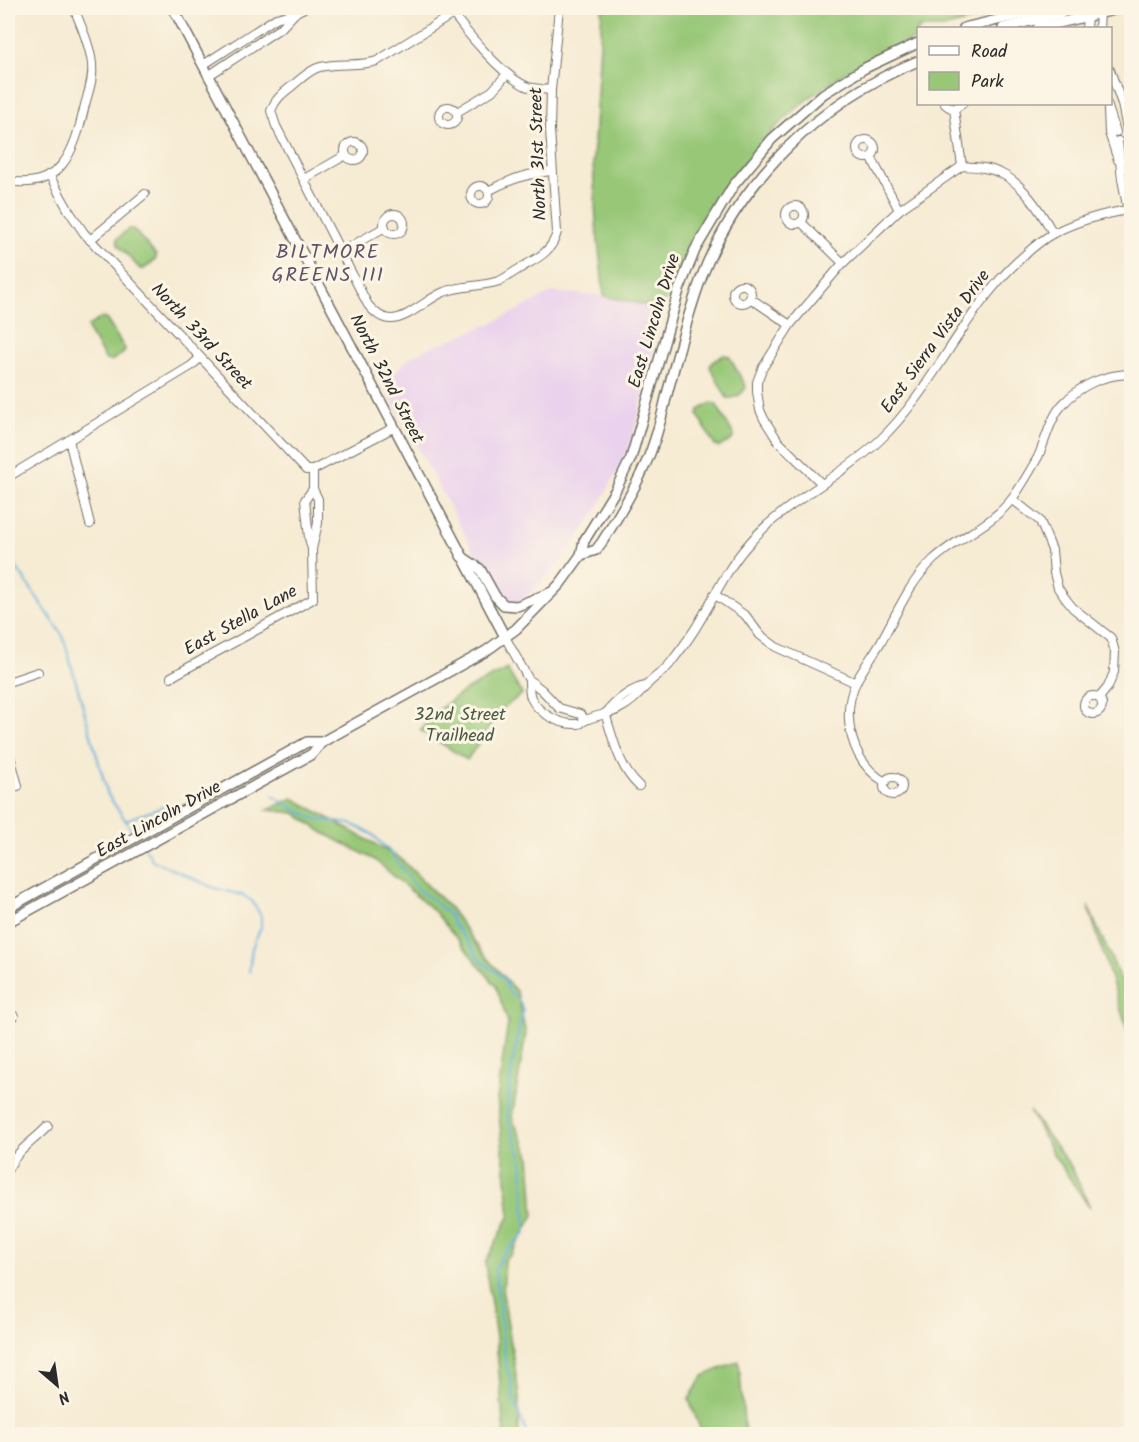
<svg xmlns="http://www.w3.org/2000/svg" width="1139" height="1442" viewBox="0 0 1139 1442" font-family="Kalam,sans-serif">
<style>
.built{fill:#ead1ed}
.green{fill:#97c777;stroke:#617951;stroke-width:1.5}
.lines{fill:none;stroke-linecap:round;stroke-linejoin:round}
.stream{stroke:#65b0de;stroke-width:2}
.minor-casing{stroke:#726e66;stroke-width:10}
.major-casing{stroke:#726e66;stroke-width:12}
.minor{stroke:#fff;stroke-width:8}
.major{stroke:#fff;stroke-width:9}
.labels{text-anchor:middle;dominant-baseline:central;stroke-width:6;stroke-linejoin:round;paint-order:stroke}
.street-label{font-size:18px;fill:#2b2b2b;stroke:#fcf5e5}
.park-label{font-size:18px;fill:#4b5a42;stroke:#fcf5e5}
.neighbourhood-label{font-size:20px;letter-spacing:1.5px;fill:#5d5368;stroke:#fcf5e5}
</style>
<rect width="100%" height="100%" fill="#fcf5e5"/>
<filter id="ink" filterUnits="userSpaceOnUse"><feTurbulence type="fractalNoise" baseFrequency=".0167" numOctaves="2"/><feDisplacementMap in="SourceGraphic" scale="12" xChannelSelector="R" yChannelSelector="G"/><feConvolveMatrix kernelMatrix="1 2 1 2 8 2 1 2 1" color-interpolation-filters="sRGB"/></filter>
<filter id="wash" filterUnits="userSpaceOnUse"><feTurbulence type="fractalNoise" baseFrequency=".008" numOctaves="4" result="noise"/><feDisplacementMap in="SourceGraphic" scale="24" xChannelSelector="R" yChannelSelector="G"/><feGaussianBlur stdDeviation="1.35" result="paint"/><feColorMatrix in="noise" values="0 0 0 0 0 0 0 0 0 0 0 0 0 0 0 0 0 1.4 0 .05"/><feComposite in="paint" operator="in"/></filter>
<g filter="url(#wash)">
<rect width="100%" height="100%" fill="#f6ebd3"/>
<!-- built -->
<path class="built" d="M 553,292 L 604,296 L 662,309 L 639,414 L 629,446 L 611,483 L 596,511 L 561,561 L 524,600 L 520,602 L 507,603 L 498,596 L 382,382 L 394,374 L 409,358 L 421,351 L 497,321 Z"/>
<!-- green -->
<g class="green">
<path d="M 602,8 L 1020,8 L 943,28 L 918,28 L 918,38 C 828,70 754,135 705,218 C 688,246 675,279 662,309 L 604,296 L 596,223 L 593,160 Z"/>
<path d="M 128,229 L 133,229 L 156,255 L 156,259 L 144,269 L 140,269 L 118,245 L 117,239 Z"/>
<path d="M 101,318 L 106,319 L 125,349 L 124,353 L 111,361 L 106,360 L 89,332 L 88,326 Z"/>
<path d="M 724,355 L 729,356 L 746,387 C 743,394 735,399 727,398 L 710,367 L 712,362 Z"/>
<path d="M 711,403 L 716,404 L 734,435 L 732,440 L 719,447 L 715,446 L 698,415 L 699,410 Z"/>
<path d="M 507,669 L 522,694 L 501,710 L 467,760 L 420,730 L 438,710 L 464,691 Z"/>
<path d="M 293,798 L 400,858 L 450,908 L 481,951 L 517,992 L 526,1033 L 512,1118 L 530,1155 L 534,1215 L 511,1255 L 505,1260 L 503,1294 L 519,1394 L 519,1434 L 504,1434 L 496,1338 L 485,1263 L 510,1215 L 497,1098 L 508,1023 L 496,986 L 435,912 L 375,860 L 322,832 L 295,813 L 267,810 Z"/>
<path d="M 1088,906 L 1131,1003 L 1131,1042 Z"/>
<path d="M 1029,1111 L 1072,1168 L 1090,1208 L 1053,1154 Z"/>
<path d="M 739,1361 L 745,1434 L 700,1434 L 701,1431 L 689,1399 L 703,1376 Z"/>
</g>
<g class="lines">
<!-- stream -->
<g class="stream">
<path d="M 8,555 L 63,636 L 108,795 L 135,834"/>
<path d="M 273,796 L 294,809 L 316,819 L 351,824 L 372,834 L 391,853 L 417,889 L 433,900 L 450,915 L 453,924 L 467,940 L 479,959 L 503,978 L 510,993 C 518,997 521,1001 523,1011 L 512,1066 L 507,1117 L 522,1158 L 526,1232 L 503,1255 L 495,1269 L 506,1365 L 511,1379 L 514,1401 L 527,1434"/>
<path d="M 126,820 L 172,804"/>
<path d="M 145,848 L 152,860 L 214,888 L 242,895 L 252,901 L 261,916 L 261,927 L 252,948 L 249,972"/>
</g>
</g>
</g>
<g filter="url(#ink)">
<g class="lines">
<!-- minor casing -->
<g class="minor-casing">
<g id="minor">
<path d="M 449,8 C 464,30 503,77 528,87 C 535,89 544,89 551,90"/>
<path d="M 453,14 L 377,61 C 359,67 339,62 320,67 C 309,70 301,79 292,86 C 283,93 275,99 271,111 L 276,126 L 368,305 C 374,312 381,319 391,319 C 408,319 428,298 444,292 C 461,285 481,287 499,281 C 506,278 512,273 519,269 C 535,259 552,253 557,232 L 550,130 L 551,90 L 559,8"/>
<path d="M 1086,28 L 1087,17"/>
<path d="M 1099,28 L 1100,13"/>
<path d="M 203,65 L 276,18 L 295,13"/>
<path d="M 1110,70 L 1122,104 L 1127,129"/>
<path d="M 208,76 L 282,27 L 296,12 L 304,8"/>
<path d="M 945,104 L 949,107 L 954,109 L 962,104"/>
<path d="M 1107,104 L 1116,132"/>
<path d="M 1124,106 L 1132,121"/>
<circle cx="448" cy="116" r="9"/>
<path d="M 954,109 L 962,166"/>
<path d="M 1108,109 L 1109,133 L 1118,160"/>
<path d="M 457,112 L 492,91 L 507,74"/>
<path d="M 1129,138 L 1132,150"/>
<circle cx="866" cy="149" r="9"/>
<path d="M 1118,141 L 1122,179 L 1132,233"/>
<circle cx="354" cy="151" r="9"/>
<path d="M 871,157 L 899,210"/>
<path d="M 49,175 L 69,211 L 84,233 L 306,470 L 313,470 L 393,428"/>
<path d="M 304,179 L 346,155"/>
<path d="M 8,181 C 61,190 74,152 84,109 C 87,95 94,80 92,64 C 90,45 81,26 74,8"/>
<circle cx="480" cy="195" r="9"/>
<path d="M 488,191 C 508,180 529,173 551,171"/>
<circle cx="795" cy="215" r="9"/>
<circle cx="394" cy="224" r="10"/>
<path d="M 801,222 L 843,263"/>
<path d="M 90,240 L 145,194"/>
<path d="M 341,252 L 385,227"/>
<circle cx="742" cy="294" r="9"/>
<path d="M 750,298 L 790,325"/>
<path d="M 69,440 L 90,524"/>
<path d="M 8,477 L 191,366 L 200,358"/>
<path d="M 822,484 L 778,441 L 764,419 L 760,410 L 757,392 L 757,382 L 762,369 L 790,325 L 843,263 L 899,210 L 962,166 C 975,167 988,167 1000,173 C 1023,183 1041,212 1053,233"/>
<path d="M 1012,499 L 1040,521 L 1052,550 L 1054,573 L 1058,588 L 1065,598 L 1073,608 L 1111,638 L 1115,652 L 1114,672 L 1108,687 L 1099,698"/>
<path d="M 312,549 L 318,523 L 318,499 L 313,489 L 313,470"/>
<path d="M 714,594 L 746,616 L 760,635 L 776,647 L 856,683"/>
<path d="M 505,637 L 529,680 L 542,690 L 559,708 L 580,714 L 586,720"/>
<path d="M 171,677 L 313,599 L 312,549 L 309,538 L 305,500 L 313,489"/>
<path d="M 529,680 C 529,686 529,693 531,698 C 538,713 560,725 576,724 C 582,724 579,724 584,721 C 595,715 608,715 619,709 C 629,704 639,695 646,686 C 652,678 662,673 669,665 C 679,652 690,638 698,624 C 714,598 726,570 746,547 C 783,502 838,480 880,440 C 935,387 962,313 1018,261 C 1029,251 1040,240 1054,233 C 1078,220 1105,214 1132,209"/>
<path d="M 8,682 L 38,672"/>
<circle cx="1093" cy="705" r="9"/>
<path d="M 605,713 C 613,738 619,768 639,786"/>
<path d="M 606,713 C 616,701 630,689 646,686"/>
<path d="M 8,749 L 18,786"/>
<circle cx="893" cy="786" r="9"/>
<path d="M 885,782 C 852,763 840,717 856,682 C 864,666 876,652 884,636 C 899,609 910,582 933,560 C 958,537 991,526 1012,499 C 1021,487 1030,471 1038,457 C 1046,440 1050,418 1063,404 C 1081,384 1106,374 1132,374"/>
<path d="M 8,1020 L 14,1016"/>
<path d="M 8,1169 C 18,1149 33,1142 48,1126"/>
</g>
</g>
<!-- major casing -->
<g class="major-casing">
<g id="major">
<path d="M 173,8 L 505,637"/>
<path d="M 964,28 L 1048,8"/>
<path d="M 1003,28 L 1059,14 L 1072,8"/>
<path d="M 1038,28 L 1122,8"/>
<path d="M 581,555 L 596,550 L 602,542 C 618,517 634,491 646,463 C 655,443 661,420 666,398 C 677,357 687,316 702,276 C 740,179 822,100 918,61"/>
<path d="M 461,556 L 480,569 L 495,596 L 504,605 L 517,606 L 552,592"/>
<path d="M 8,908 L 307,742 L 322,742"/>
<path d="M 8,922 L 312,754 L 322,742 L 486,651 L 516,629 L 560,584 L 581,555 L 584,541 L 615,491 L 631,458 L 679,290 L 695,250 L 733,186 L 772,139 L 823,94 L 865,68 L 918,43"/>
</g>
</g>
<!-- minor -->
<use href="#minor" class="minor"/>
<!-- major -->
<use href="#major" class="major"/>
</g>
</g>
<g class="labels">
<!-- street labels -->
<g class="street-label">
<text transform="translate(539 154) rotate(-92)">North 31st Street</text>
<text transform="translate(655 321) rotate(-73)">East Lincoln Drive</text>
<text transform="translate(201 337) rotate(47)">North 33rd Street</text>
<text transform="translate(936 342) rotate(-54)">East Sierra Vista Drive</text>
<text transform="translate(386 379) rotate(63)">North 32nd Street</text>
<text transform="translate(241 621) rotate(-29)">East Stella Lane</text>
<text transform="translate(159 820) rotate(-29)">East Lincoln Drive</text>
</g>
<!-- park labels -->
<g class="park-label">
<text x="460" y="715">32nd Street<tspan x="460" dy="21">Trailhead</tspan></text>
</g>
<!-- neighbourhood labels -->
<g class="neighbourhood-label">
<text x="328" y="253">BILTMORE<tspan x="328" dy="23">GREENS III</tspan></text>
</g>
</g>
<!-- margin -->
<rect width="1139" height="1442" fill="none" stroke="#fcf5e5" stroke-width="30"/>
<!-- legend -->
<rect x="917" y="27" width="195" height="78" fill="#fcf5e5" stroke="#a8a49b" stroke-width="1.5"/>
<rect x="929" y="46" width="30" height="9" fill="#ffffff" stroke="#a8a49b" stroke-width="1.5"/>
<text x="971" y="57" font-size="18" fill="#2b2b2b">Road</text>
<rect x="929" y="72" width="30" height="18" fill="#97c777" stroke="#a8a49b" stroke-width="1.5"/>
<text x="971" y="87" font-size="18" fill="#2b2b2b">Park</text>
<!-- north arrow -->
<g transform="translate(57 1385) rotate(151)" stroke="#fcf5e5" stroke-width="4.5" paint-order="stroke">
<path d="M0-4.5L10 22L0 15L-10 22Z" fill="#2b2b2b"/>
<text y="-9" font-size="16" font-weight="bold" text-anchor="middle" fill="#2b2b2b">N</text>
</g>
</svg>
